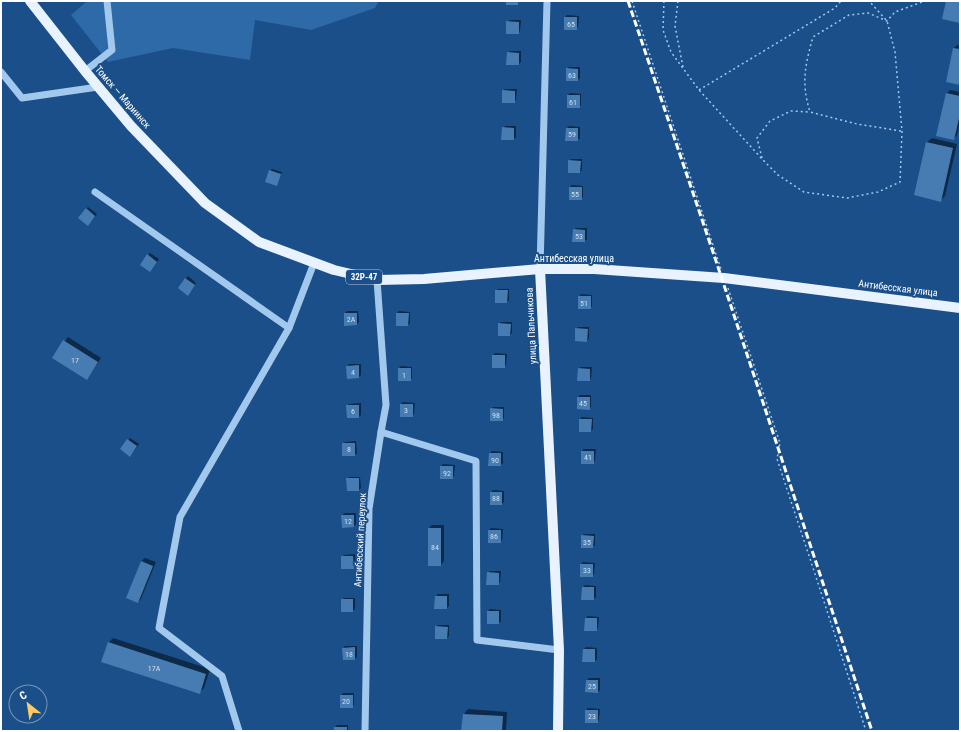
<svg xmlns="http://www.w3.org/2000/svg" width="961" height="732" viewBox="0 0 961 732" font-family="'Roboto Condensed',sans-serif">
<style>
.green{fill:#2d6aa7}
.shadow{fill:#0007}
.building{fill:#477cb3}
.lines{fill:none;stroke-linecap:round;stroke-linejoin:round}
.path{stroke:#a3c8ed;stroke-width:1.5;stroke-dasharray:2 3;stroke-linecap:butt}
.minor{stroke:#a3c8ed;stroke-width:7}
.major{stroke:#e9f2ff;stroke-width:10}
.rail{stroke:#fff;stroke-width:3;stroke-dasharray:7 3;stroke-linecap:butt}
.labels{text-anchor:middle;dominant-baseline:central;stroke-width:4;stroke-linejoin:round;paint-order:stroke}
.number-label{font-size:8px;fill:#d1deec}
.shield{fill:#1a4f89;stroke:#bacadc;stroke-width:1}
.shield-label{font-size:9px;font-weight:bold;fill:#fff}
.street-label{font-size:10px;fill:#fff;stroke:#1a4f89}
</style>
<rect width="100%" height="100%" fill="#1a4f89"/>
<!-- green -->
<path class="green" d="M 87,1 L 379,1 L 375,8 L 311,30 L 255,20 L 250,60 L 173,48 L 108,62 L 71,15 Z"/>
<!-- shadow -->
<g class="shadow">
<path d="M 567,15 L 579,16 L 578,27 L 576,29 L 565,17 Z"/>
<path d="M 510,20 L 521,20 L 520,31 L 518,33 L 507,22 Z"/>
<path d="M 957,45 L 960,46 L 960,84 L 954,48 Z"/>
<path d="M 510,51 L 521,51 L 521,62 L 519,64 L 508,53 Z"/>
<path d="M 569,67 L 580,67 L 580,78 L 578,80 L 567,69 Z"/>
<path d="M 505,89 L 517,89 L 516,100 L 514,102 L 503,91 Z"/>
<path d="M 950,90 L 960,92 L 960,122 L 957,135 L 953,139 L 937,135 L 947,93 Z"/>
<path d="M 570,93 L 581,94 L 581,105 L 579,107 L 568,95 Z"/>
<path d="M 505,126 L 516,126 L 516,137 L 514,139 L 503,128 Z"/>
<path d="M 569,126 L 580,127 L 580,138 L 578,140 L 567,128 Z"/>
<path d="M 932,138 L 957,144 L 945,196 L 941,200 L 927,142 Z"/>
<path d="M 571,159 L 582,159 L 582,170 L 580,172 L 569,172 L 569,161 Z"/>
<path d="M 272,169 L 282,172 L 276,185 L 270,171 Z"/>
<path d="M 572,185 L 583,186 L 583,197 L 581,199 L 570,187 Z"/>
<path d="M 88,207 L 97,214 L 89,223 L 86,209 Z"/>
<path d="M 576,228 L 587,228 L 587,239 L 585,241 L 574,230 Z"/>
<path d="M 150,253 L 159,259 L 152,269 L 148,255 Z"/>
<path d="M 188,276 L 196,283 L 190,292 L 179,288 Z"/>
<path d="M 498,289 L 509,289 L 509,300 L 507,302 L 496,291 Z"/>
<path d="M 581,294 L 592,295 L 592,306 L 590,308 L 579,297 Z"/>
<path d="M 347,311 L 358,311 L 359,322 L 357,324 L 345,313 Z"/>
<path d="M 399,311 L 410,312 L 410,323 L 408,325 L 397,313 Z"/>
<path d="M 501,322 L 512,322 L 512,333 L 510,335 L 499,324 Z"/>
<path d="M 578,327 L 589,327 L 589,338 L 587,341 L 576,329 Z"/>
<path d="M 68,337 L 101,358 L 87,379 L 53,358 Z"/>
<path d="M 495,353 L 507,354 L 506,365 L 504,367 L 493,355 Z"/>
<path d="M 349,364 L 361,364 L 361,375 L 359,377 L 347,366 Z"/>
<path d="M 401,366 L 412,367 L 412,378 L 410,380 L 399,368 Z"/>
<path d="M 581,367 L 592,367 L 591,378 L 589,380 L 578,369 Z"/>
<path d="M 580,395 L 591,395 L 591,407 L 589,409 L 578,397 Z"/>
<path d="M 403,402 L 415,403 L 414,414 L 412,416 L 401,404 Z"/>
<path d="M 361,403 L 361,415 L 359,417 L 347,406 L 349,404 Z"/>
<path d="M 493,407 L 504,407 L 504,418 L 502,420 L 491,409 Z"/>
<path d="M 582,417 L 593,418 L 593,429 L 591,431 L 580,431 L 580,419 Z"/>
<path d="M 130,438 L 139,444 L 132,454 L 121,449 Z"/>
<path d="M 356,441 L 357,453 L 355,455 L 343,444 L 345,442 Z"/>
<path d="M 584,449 L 596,449 L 595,461 L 593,463 L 582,451 Z"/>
<path d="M 492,451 L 503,452 L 503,463 L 501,465 L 490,453 Z"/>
<path d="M 443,464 L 455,465 L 454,476 L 452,478 L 441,466 Z"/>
<path d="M 349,477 L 360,477 L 361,488 L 359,490 L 347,479 Z"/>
<path d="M 493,490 L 504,491 L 504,502 L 502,504 L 491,492 Z"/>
<path d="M 345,513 L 356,513 L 356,524 L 354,526 L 342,515 Z"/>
<path d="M 432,525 L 444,525 L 444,561 L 441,565 L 429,565 L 429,528 Z"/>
<path d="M 491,528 L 503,529 L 502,540 L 500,542 L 489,530 Z"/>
<path d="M 584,534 L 595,534 L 595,545 L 593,547 L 582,536 Z"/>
<path d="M 355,554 L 355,566 L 353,568 L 342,557 L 344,555 Z"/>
<path d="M 145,558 L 156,562 L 141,599 L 138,602 L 127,598 L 141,561 Z"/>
<path d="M 583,562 L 595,563 L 594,574 L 592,576 L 581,564 Z"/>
<path d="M 490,571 L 501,571 L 500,582 L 498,584 L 488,573 Z"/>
<path d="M 585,585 L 596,586 L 596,597 L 594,599 L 583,588 Z"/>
<path d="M 438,594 L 449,594 L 449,606 L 447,608 L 436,596 Z"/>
<path d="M 344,598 L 355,598 L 355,609 L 353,611 L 342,600 Z"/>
<path d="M 490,609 L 501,610 L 501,621 L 499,623 L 488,611 Z"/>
<path d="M 588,616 L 599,617 L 598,628 L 596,630 L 586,618 Z"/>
<path d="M 438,625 L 449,625 L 449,636 L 447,638 L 436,627 Z"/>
<path d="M 113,638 L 210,669 L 204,688 L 199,693 L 102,662 L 109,642 Z"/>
<path d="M 345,646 L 357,646 L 357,657 L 355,659 L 343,648 Z"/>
<path d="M 586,647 L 597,648 L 597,659 L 595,661 L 584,649 Z"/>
<path d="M 589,678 L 600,678 L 600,690 L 598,692 L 586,691 L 587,680 Z"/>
<path d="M 343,693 L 354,693 L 354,705 L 352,707 L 341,695 Z"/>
<path d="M 588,708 L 600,709 L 599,720 L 597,722 L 586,710 Z"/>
<path d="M 468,709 L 507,712 L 506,731 L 462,731 L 464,714 Z"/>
<path d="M 337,725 L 348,725 L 348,731 L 335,731 L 335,727 Z"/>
</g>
<!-- building -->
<g class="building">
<rect x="506" y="1" width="12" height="4"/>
<path d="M 946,1 L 960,1 L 960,23 L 942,19 Z"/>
<rect x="564" y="17" width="13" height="13"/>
<path d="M 506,21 L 519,22 L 519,34 L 506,34 Z"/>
<path d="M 953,48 L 960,49 L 960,85 L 946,82 Z"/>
<path d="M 507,52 L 519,53 L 519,65 L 506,65 Z"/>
<path d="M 566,68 L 578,69 L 578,81 L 566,81 Z"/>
<path d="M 502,90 L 515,91 L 515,103 L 502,103 Z"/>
<path d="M 946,93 L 960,96 L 960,114 L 954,140 L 936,136 Z"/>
<rect x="567" y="95" width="13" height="13"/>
<path d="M 502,127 L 514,128 L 514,140 L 501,140 Z"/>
<path d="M 566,128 L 578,128 L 578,141 L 565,141 Z"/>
<path d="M 926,142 L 953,148 L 941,202 L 914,195 Z"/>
<path d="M 568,160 L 581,161 L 580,173 L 568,173 Z"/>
<path d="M 269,170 L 281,174 L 277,186 L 265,182 Z"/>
<rect x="569" y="187" width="13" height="13"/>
<path d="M 86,208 L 95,216 L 88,226 L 78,218 Z"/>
<path d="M 573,229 L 585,230 L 585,242 L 572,242 Z"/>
<path d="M 147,254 L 157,262 L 150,272 L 140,265 Z"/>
<path d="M 185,278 L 195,285 L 188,296 L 178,288 Z"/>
<path d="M 495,290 L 508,290 L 507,303 L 495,303 Z"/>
<rect x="578" y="296" width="13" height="13"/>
<path d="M 344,313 L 357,313 L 357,325 L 344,326 Z"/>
<path d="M 396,313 L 409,313 L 408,326 L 396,326 Z"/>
<path d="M 498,323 L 511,324 L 510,336 L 498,336 Z"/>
<path d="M 575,328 L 588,329 L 587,342 L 575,341 Z"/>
<path d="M 63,340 L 98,362 L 87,380 L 52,358 Z"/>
<rect x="492" y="355" width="13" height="13"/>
<path d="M 359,365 L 359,378 L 347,379 L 346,366 Z"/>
<rect x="398" y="368" width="13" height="13"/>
<path d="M 578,368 L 590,369 L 590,381 L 577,381 Z"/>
<path d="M 577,397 L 590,397 L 590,410 L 577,409 Z"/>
<rect x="400" y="404" width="13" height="13"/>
<path d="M 346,405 L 359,405 L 359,418 L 347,418 Z"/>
<path d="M 490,408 L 503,409 L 503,421 L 490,421 Z"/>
<path d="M 579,419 L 592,419 L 591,432 L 579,432 Z"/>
<path d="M 127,439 L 137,446 L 130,457 L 120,449 Z"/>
<rect x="342" y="443" width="13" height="13"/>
<rect x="581" y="451" width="13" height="13"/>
<path d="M 489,453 L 501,453 L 501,466 L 488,466 Z"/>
<rect x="440" y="466" width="13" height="13"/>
<path d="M 346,478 L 359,478 L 359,491 L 347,491 Z"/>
<rect x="490" y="492" width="12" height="13"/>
<path d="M 341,515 L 354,515 L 354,527 L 342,528 Z"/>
<rect x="428" y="528" width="13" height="38"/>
<rect x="488" y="530" width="13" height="13"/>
<path d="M 581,535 L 594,536 L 593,548 L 581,548 Z"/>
<path d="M 341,556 L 353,556 L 354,569 L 341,569 Z"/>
<path d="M 141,561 L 153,566 L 138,603 L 126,598 Z"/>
<rect x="580" y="564" width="13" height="13"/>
<path d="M 487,572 L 499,573 L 499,585 L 486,585 Z"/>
<path d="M 582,587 L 594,587 L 594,600 L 581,600 Z"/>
<path d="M 435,596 L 447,596 L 447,609 L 434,609 Z"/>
<rect x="341" y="599" width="12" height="13"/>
<rect x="487" y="611" width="12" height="13"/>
<path d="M 585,618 L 597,618 L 597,631 L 584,631 Z"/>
<path d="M 435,626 L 448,627 L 447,639 L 435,639 Z"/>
<path d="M 108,642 L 206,674 L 200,694 L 101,662 Z"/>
<path d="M 355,647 L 355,660 L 343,660 L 342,648 Z"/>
<path d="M 583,649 L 595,649 L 595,662 L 582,662 Z"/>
<path d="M 586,680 L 598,680 L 598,693 L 585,692 Z"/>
<rect x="340" y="695" width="13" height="13"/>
<rect x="585" y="710" width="13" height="13"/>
<path d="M 463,714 L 503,716 L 502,731 L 461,731 Z"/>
<rect x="334" y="727" width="13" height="4"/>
</g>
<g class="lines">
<!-- path -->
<g class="path">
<path d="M 632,1 L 721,269"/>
<path d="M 664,1 L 663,30 L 671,52 L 699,90 L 763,160 L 778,175 L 804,192 L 847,198 L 878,192 L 900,182 L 902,131 L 895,52 L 887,21 L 869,1"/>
<path d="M 678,1 L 675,26 L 683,67"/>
<path d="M 699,90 L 835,8 L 841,1"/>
<path d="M 901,131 L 857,124 L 810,112 C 801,83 805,65 813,37 L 849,15 L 868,13 L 887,21 L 895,12 L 925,1"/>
<path d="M 762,158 L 757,138 L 770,121 L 791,111 L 809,112"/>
<path d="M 728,288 L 780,443 L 777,459 L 815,574 L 866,731"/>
</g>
<!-- minor -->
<g class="minor">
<path d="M 85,71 L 112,50 L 107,1"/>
<path d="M 1,72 L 22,98 L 98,87"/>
<path d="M 95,192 L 289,328"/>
<path d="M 540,269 L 547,1"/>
<path d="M 381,432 L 476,461 L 477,640 L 559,650"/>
<path d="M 239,731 L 222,676 L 159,628 L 180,517 L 289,328 L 314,263"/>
<path d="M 365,731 L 369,509 L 381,432 L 386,405 L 377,280"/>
</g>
<!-- major -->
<g class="major">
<path d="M 30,1 L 85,71 L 131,126 L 205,203 L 259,242 L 334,270 L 377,280 L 424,279 L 540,269 L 594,269 L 724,278 L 960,308"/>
<path d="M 540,269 L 559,650 L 558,731"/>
</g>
<!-- rail -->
<path class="rail" d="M 628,1 L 715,258 L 872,731"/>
</g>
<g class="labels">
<!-- number labels -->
<g class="number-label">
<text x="571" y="24">65</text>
<text x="572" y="75">63</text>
<text x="573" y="102">61</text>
<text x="572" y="134">59</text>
<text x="575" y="194">55</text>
<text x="579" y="236">53</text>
<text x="584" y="303">51</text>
<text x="351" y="319">2А</text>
<text x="75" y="360">17</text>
<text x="353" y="372">4</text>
<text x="404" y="375">1</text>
<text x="583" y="403">45</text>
<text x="406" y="410">3</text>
<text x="353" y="411">6</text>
<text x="496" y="415">98</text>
<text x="349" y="449">8</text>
<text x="588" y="457">41</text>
<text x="495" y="460">90</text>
<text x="447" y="473">92</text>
<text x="496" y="498">88</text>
<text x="348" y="521">12</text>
<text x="494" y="536">86</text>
<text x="587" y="542">35</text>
<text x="435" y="547">84</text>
<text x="587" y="570">33</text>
<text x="349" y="654">18</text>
<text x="154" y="668">17А</text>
<text x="592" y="686">25</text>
<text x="346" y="701">20</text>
<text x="592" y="716">23</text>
</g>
<!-- shield labels -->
<rect class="shield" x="346" y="270" width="36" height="14" rx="3"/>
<g class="shield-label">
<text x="364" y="277">32Р-47</text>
</g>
<!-- street labels -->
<g class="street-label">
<text transform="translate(123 97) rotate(49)">Томск — Мариинск</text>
<text x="574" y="258">Антибесская улица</text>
<text transform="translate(898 288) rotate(7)">Антибесская улица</text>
<text transform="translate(531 326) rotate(-93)">улица Пальчикова</text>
<text transform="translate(360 540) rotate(-87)">Антибесский переулок</text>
</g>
</g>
<!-- border -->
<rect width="961" height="732" fill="none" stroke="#ffffff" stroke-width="4"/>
<!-- north arrow -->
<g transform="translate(28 704) rotate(330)"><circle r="19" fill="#1a4f89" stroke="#7695b8"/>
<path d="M0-3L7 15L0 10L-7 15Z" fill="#ffca5f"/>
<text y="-6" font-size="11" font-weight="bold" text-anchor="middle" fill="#ffffff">С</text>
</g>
</svg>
